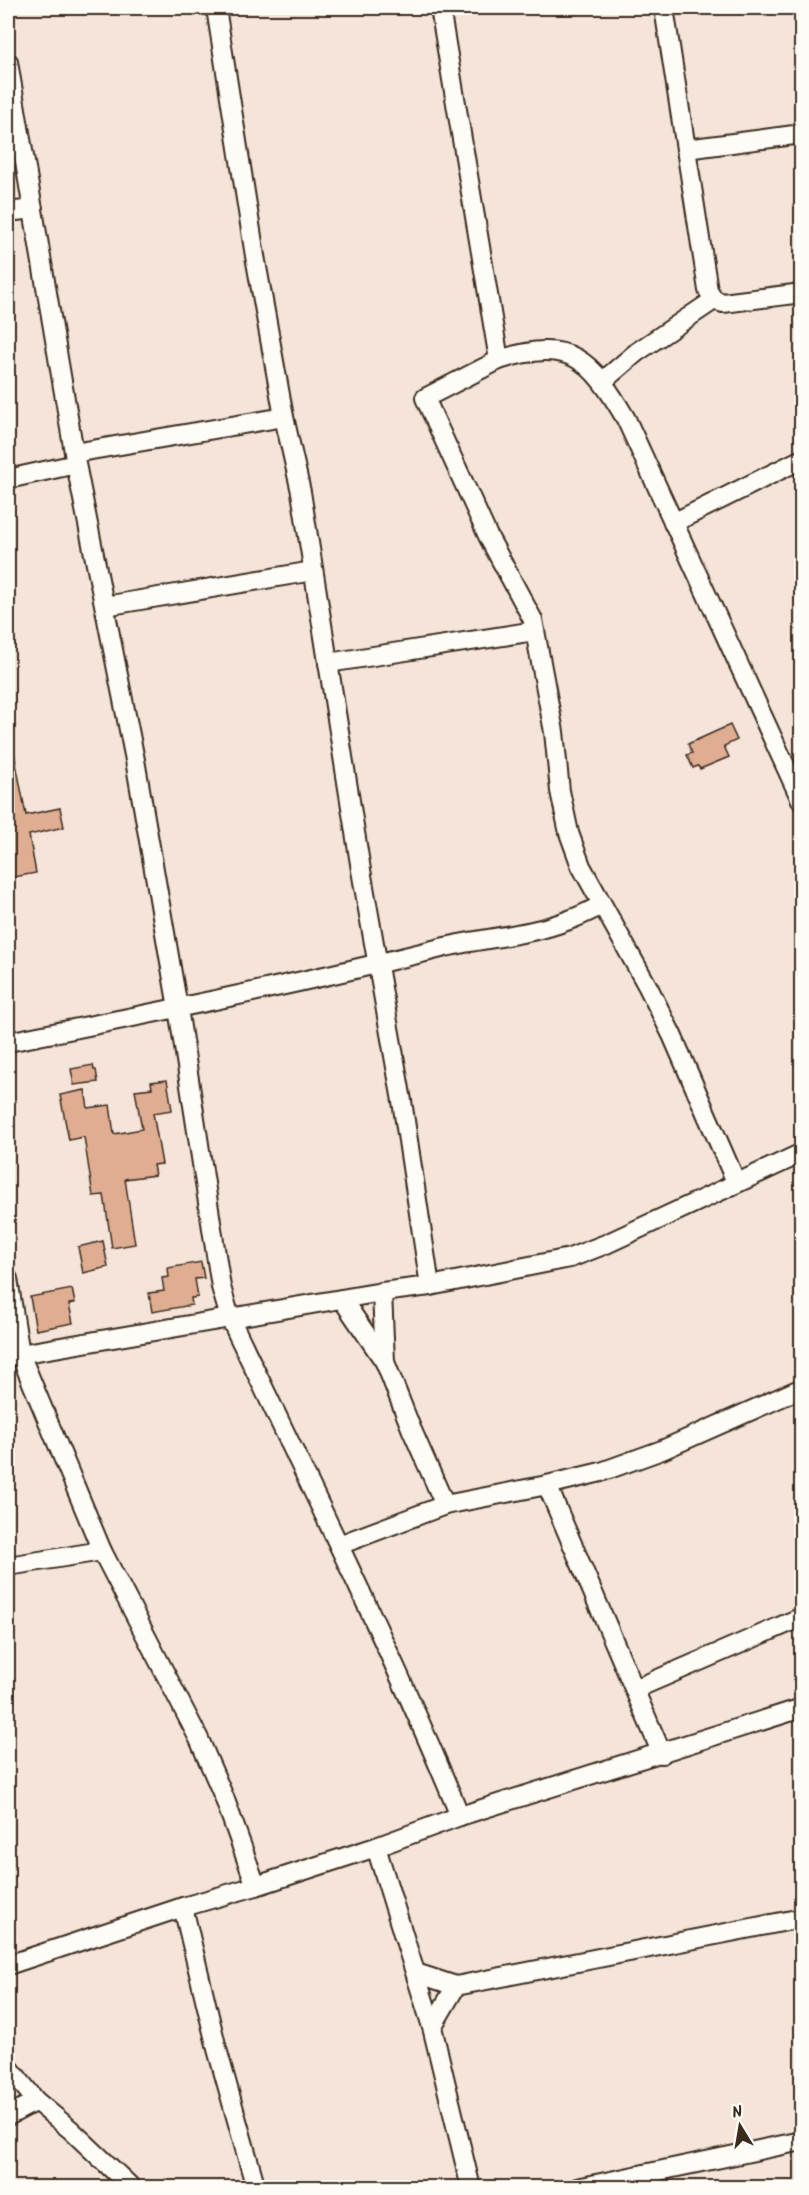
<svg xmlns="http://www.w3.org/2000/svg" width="809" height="2195" viewBox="0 0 809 2195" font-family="Kalam,sans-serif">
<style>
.building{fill:#dfad92;stroke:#3b2a1e;stroke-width:1.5}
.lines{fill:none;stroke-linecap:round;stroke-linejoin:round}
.street-casing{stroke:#3b2a1e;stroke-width:22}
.street{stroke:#fdfcf7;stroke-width:18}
</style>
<rect width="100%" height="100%" fill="#f4e4d9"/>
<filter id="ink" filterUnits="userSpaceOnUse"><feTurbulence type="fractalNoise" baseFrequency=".0167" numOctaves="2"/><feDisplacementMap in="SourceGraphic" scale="12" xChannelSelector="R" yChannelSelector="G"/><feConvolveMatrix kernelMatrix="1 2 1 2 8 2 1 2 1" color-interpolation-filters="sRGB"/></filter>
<g filter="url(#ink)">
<!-- building -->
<g class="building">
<path d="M 730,725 L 737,740 L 724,746 L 729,757 L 700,769 L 698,766 L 693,768 L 687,755 L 692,753 L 688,744 Z"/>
<path d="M 14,753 L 26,815 L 60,808 L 64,827 L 29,835 L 36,873 L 8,878 L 8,754 Z"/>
<path d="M 93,1065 L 94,1070 L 96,1070 L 98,1082 L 74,1085 L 71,1069 Z"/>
<path d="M 167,1080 L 172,1110 L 153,1113 L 162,1164 L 153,1165 L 155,1175 L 125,1179 L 135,1244 L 112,1248 L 104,1195 L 93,1196 L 84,1137 L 69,1140 L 60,1095 L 85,1090 L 88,1108 L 110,1105 L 114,1134 L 142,1129 L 135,1090 L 152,1088 L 151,1082 Z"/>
<path d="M 103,1241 L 108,1267 L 83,1273 L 78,1247 Z"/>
<path d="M 201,1262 L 204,1278 L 195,1279 L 198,1297 L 191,1298 L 192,1305 L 152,1312 L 149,1293 L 164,1291 L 162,1278 L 169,1277 L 168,1268 Z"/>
<path d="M 72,1289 L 75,1303 L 69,1304 L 73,1323 L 36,1330 L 30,1297 Z"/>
</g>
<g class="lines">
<!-- street casing -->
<g class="street-casing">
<g id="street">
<path d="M 216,8 L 255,256 L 284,417 L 301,492 L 361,870 L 402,1101 L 430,1286"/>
<path d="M 440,8 L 499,360 L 425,398 L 488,536 L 533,620 L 554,732 L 560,791 L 569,833 L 581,866 L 648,987 L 672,1035 L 736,1182"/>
<path d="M 664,8 L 708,290 L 714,300 L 723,303 L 802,293"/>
<path d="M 8,62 L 76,464 L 135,760 L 178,1008 L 221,1287 L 230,1318 C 309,1483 390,1647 460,1816"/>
<path d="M 686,149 L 802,134"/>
<path d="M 8,212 L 33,209"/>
<path d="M 499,360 C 571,337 591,359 626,419 L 802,802"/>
<path d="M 603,381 L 637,352 L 714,300"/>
<path d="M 74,453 L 284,417"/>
<path d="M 8,479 L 76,464"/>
<path d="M 673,523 L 802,459"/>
<path d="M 105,606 L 313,571"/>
<path d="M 328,663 L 535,631"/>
<path d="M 8,1042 C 154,1013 300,984 445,947 C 486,937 529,936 569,920 C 581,916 592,910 602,905"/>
<path d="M 8,1279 L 20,1354 L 102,1551 L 199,1739 L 224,1797 L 256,1886"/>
<path d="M 382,1292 L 385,1362"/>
<path d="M 342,1299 L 385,1362 L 411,1428 L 445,1505"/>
<path d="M 8,1356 L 382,1292 L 430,1286 L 570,1258 L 606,1244 L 802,1153"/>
<path d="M 547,1485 L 662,1754"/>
<path d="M 339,1545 L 445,1505 L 547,1485 L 601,1472 L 662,1450 L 802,1388"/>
<path d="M 8,1566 L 102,1551"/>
<path d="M 635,1689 L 802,1617"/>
<path d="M 376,1847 L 432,2027 L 471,2188"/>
<path d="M 183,1907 L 217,2049 L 256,2188"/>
<path d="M 8,1965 L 183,1907 L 256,1886 L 376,1847 L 460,1816 L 802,1708"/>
<path d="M 416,1973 L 456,1986 L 802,1918"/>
<path d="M 432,2027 L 456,1986"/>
<path d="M 8,2066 L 36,2101 L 71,2130 L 132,2188"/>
<path d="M 8,2116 L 36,2101"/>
<path d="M 577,2188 L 802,2141"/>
</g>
</g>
<!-- street -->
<use href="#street" class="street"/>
</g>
</g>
<!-- margin -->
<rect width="809" height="2195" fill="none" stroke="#fdfcf7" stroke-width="30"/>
<rect x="15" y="15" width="779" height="2165" fill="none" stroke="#3b2a1e" stroke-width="2" filter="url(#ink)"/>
<!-- north arrow -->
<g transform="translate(740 2126) rotate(349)" stroke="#fdfcf7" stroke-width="4.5" paint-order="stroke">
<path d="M0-4.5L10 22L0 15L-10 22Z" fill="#3b2a1e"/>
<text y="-9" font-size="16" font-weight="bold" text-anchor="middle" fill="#3b2a1e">N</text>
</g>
</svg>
